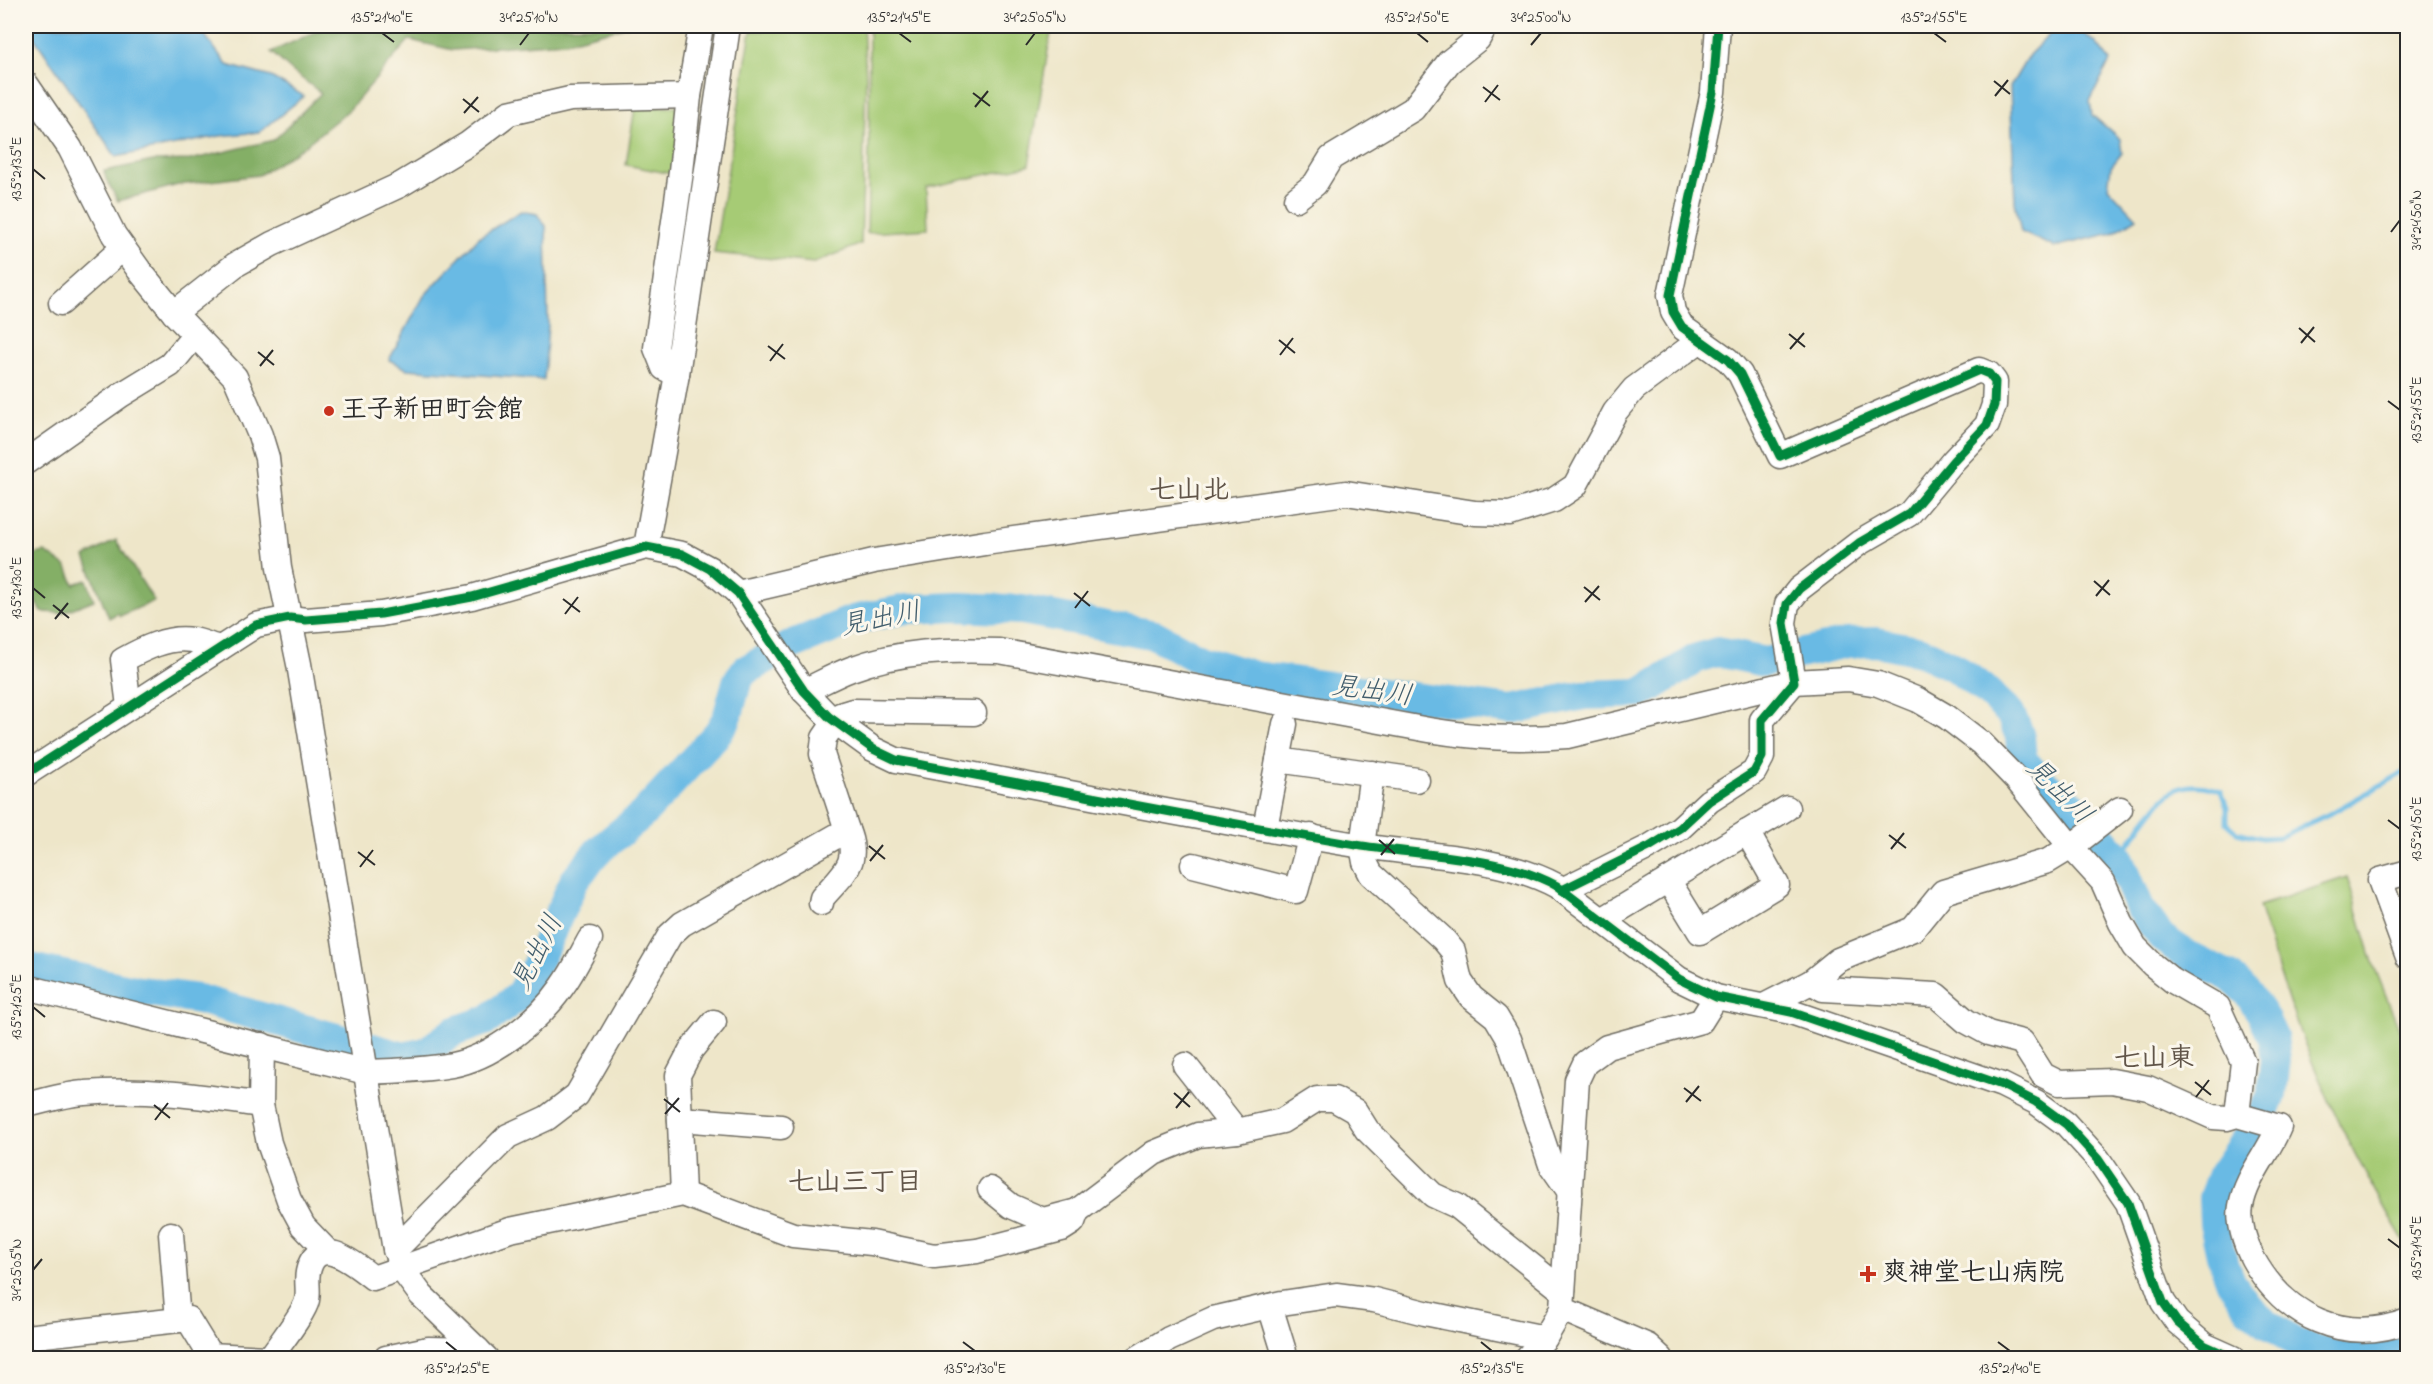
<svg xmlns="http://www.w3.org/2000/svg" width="2433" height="1384" viewBox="0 0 2433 1384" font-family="'Indie Flower','Klee One',sans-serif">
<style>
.green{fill:#a6cb75;stroke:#687b50;stroke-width:1.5}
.forest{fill:#84af66;stroke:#586d48;stroke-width:1.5}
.water{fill:#69bae4;stroke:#4a7288;stroke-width:1.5}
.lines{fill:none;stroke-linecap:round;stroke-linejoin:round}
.stream{stroke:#69bae4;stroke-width:5}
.river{stroke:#69bae4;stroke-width:30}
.minor-casing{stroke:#6f6c62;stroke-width:27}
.minor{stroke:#fff;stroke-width:24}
.cycleway-casing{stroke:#fbf7ec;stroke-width:13}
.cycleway{stroke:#00873e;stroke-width:9}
.ticks{fill:none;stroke:#2b2b2b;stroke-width:2}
.poi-dot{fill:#c8321e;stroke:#fbf7ec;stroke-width:2}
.labels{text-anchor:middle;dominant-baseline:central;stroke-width:6;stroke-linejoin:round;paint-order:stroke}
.poi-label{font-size:26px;font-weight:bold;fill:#2b2b2b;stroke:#fbf7ec;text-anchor:start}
.neighbourhood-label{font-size:27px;font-weight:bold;fill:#615549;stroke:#fbf7ec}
.water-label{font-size:27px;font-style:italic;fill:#415d6c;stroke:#fbf7ec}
.neatline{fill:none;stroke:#2b2b2b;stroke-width:2}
.ticks-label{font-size:15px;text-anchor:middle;fill:#2b2b2b}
</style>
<rect width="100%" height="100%" fill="#fbf7ec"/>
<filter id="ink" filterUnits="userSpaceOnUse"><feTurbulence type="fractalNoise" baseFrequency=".0167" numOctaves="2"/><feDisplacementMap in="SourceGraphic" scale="12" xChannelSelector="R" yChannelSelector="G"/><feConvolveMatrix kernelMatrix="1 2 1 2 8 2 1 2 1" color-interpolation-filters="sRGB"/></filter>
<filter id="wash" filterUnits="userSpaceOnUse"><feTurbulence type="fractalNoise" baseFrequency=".008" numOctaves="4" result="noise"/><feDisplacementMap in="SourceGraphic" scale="24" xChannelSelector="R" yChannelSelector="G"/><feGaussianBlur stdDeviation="1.35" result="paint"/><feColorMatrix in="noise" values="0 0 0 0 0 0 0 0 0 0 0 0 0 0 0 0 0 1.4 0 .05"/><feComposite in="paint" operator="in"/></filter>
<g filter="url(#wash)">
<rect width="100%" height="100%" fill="#eee6c9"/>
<!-- green -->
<g class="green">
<path d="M 863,26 L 866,77 L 861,244 L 814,263 L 714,253 L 751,31 Z"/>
<path d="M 869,26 L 1052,26 L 1029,165 L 926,188 L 928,229 L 867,233 L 869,148 Z"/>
<path d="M 635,107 L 682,107 L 673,174 L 626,165 Z"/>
<path d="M 2347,877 L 2374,966 L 2407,1048 L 2407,1246 C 2360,1169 2319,1087 2289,1002 C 2278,970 2269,938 2259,906 Z"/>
</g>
<!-- forest -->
<g class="forest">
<path d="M 328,26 L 628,26 L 565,42 L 453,50 L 409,40 L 350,109 L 302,148 L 259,175 L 178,185 L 118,201 L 106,179 L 104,171 L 153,161 L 190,160 L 274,140 L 321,93 L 292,71 L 271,52 Z"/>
<path d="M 116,540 L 154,601 L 120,616 L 118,613 L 109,618 L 85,557 Z"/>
<path d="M 45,552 L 67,567 L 74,584 L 87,580 L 94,600 L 61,613 L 42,612 L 34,599 L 28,600 L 26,607 L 26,556 Z"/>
</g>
<!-- water -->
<g class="water">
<path d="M 26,26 L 198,26 L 227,65 L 271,77 L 304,96 L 260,132 L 220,136 L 116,157 Z"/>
<path d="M 2078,30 L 2096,43 L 2110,61 L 2090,101 L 2092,115 L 2120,139 L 2122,153 L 2111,167 L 2108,187 L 2137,218 L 2113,233 L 2054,247 L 2021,232 L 2015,202 L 2010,87 L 2029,55 L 2052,32 Z"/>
<path d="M 521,211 L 537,214 L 546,226 L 548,325 L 544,380 L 407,369 L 389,360 L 424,296 L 479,237 Z"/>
</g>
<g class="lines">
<!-- stream -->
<path class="stream" d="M 2119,858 C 2131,841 2156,802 2172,792 C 2187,783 2206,785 2221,791 L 2227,807 L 2227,823 L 2237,832 L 2262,838 L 2280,837 L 2333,812 L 2408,770"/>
<!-- river -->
<path class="river" d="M 26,967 L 134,990 L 198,999 L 404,1057 L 426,1052 L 453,1032 L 487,1020 L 519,996 L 536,966 L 574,881 L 598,851 L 643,814 L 718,733 L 727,718 L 737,682 L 744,671 L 791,645 L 853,620 L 906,609 L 960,607 L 1022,610 L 1155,635 L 1199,659 L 1255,676 L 1512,710 L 1584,695 L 1642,693 L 1697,658 L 1717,652 L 1765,662 L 1847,643 L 1876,642 L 1921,651 L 1955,668 L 1983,688 L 2010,713 L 2020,736 L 2022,759 L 2040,780 L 2082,813 L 2119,858 L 2140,908 L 2162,938 L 2190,957 L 2230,977 L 2248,993 L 2263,1016 L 2273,1037 L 2276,1060 L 2272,1094 L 2265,1111 L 2222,1174 L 2213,1198 L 2214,1223 L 2221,1255 L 2231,1282 L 2248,1307 L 2268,1324 L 2294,1341 L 2318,1351 L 2345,1357 L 2372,1358 L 2408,1352"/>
</g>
</g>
<g filter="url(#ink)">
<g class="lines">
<!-- minor casing -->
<g class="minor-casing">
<g id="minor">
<path d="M 26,84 L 70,148 L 114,235 L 139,270 L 174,313 L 235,377 L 260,435 L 267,458 L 279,568 L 299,664 L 394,1244 L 401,1268 L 421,1295 L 486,1358"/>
<path d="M 1296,199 L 1315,184 L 1331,158 L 1413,109 L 1449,62 L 1478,39 L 1485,26"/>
<path d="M 61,303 L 123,248"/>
<path d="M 174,313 L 235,265 L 272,244 L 400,185 L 468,144 L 509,113 L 570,99 L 689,96 L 701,26"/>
<path d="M 677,374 L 664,368 L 656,348 L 681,172 L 689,96"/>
<path d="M 26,462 L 121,395 L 170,365 L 195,335"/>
<path d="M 646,547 L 677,374 L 728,26"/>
<path d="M 738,593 L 874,561 L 985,543 L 1346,493 L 1475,513 L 1510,514 L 1554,500 L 1575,486 L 1615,412 L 1634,389 L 1699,341"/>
<path d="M 804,691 C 819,684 835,675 851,669 C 899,651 948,649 999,651 L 1429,730 C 1478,738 1517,740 1567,736 L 1794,682 L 1848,679 L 1878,684 L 1918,700 L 1947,717 L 1981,743 L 2017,780 L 2071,847 L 2103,882 L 2121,923 L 2135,947 L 2153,965 L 2173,981 L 2218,1007 L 2243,1062 L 2237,1115"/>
<path d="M 129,706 L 123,660 C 143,649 168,636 192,640 C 201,641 211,646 220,648"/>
<path d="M 1278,760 L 1417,780"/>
<path d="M 1372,773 L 1362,846 L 1365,862 L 1371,874 L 1443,939 L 1453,951 L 1460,981 L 1471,997 L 1496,1017 L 1509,1039 L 1551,1165 L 1570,1192"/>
<path d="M 26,774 L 256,625 L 290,618 L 306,620 L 381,614 L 472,597 L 646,547 L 682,554 L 710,569 L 738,593 L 804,691 L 829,717 L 873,749 L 896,760 C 1051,789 1206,820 1362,846 C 1422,855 1505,857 1557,886 L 1679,979 L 1716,997 L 1791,1012 L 2002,1085 L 2036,1102 L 2066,1124 L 2098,1159 L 2128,1203 L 2163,1302 L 2177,1322 L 2204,1345 L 2233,1358"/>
<path d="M 1265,828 L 1285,724"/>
<path d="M 1193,865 L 1296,891 L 1311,836"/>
<path d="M 2408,872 L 2380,880 L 2408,957"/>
<path d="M 1668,880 L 1700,932 L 1777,885 L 1747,832"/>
<path d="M 1562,890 L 1649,847 L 1680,828 L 1709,801 L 1754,772 L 1762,757 L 1762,720 L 1794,682 L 1784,623 L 1787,604 L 1799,589 L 1859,543 L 1909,514 L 1953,461 L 1987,425 L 1994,405 L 1995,382 L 1989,374 L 1979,370 L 1780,456 L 1740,374 L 1728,360 L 1682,327 L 1673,312 L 1670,295 L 1713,92 L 1718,26"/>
<path d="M 821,903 L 822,898 C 843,873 861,864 847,830"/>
<path d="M 1602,920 L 1787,808"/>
<path d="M 1811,982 L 1823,989 L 1936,995 L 1966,1021 L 1988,1033 L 2022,1042 L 2043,1075 L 2059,1083 L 2112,1081 L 2148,1088 L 2213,1117 L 2227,1118 L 2237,1115 L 2279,1127 C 2268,1154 2246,1177 2241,1206 C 2238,1222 2245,1244 2253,1259 C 2285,1317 2344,1345 2408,1321"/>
<path d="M 26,987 L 366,1072 C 395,1071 424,1070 452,1065 C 494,1057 539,1020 562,987 C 573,972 581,955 590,939"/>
<path d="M 1764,1006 L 1811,982 L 1838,960 L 1913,929 L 1943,892 L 2048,861 L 2071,847 L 2120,809"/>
<path d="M 262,1045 L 261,1105 L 269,1143 L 289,1200 L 303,1226 L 327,1251"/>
<path d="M 1185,1065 L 1237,1131"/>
<path d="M 26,1105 C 45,1101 65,1094 85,1093 C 144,1088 202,1096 261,1105"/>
<path d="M 680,1119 L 781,1127"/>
<path d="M 990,1189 L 1011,1206 L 1043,1220 L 1077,1211 L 1154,1153 L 1198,1135 L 1237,1131 L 1282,1121 L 1317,1099 L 1334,1099 L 1355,1111 L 1367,1130 L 1433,1195 L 1457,1206 L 1563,1291"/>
<path d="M 683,1194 L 678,1075 L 691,1050 L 714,1022"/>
<path d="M 171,1234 L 178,1320"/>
<path d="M 395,1250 L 508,1136 L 547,1118 L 577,1095 L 670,935 L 682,924 L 847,830 L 822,754 L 824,738 L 835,722 L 840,715 L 853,711 L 974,713"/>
<path d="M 1270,1306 L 1286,1358"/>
<path d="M 1562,1309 L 1648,1346 L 1661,1358"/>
<path d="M 26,1337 L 188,1319 L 210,1355 L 208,1358"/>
<path d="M 210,1355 L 265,1358"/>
<path d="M 270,1358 C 278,1346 305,1312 307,1300 C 309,1291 306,1281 308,1272 C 317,1231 356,1265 373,1278 L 510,1230 L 683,1194 L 793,1235 L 872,1243 L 934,1256 L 977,1251 L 1062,1229 L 1073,1222 L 1077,1211"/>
<path d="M 386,1358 L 428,1349 L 478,1350"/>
<path d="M 1138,1358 L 1169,1339 L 1213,1319 L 1282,1303 L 1336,1295 L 1374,1300 L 1425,1313 L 1545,1338"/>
<path d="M 1527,1358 L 1545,1338 L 1562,1309 L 1577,1080 L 1585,1063 L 1607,1047 L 1701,1021 L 1716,997"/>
</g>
</g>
<!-- minor -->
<use href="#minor" class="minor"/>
<!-- cycleway casing -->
<g class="cycleway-casing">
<g id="cycleway">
<path d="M 26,774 L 256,625 L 290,618 L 306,620 L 381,614 L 472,597 L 646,547 L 682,554 L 710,569 L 738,593 L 804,691 L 829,717 L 873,749 L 896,760 C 1051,789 1206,820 1362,846 C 1422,855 1505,857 1557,886 L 1679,979 L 1716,997 L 1791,1012 L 2002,1085 L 2036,1102 L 2066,1124 L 2098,1159 L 2128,1203 L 2163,1302 L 2177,1322 L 2204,1345 L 2233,1358"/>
<path d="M 1562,890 L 1649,847 L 1680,828 L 1709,801 L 1754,772 L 1762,757 L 1762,720 L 1794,682 L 1784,623 L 1787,604 L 1799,589 L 1859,543 L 1909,514 L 1953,461 L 1987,425 L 1994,405 L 1995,382 L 1989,374 L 1979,370 L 1780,456 L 1740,374 L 1728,360 L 1682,327 L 1673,312 L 1670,295 L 1713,92 L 1718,26"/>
</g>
</g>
<!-- cycleway -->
<use href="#cycleway" class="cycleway"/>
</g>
</g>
<!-- ticks -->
<path class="ticks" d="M 382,33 L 394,42M 899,33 L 911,42M 1417,33 L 1428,42M 1934,33 L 1946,42M 520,45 L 529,33M 1026,45 L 1035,33M 1531,45 L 1541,33M 1994,81 L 2010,94M 1483,87 L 1500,100M 973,93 L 990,106M 1995,96 L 2008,80M 463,99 L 479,112M 1485,102 L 1498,85M 975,107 L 988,91M 464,113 L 478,97M 33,169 L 45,179M 2391,232 L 2400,220M 2299,328 L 2315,342M 1789,334 L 1805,347M 1279,340 L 1295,353M 2301,343 L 2314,327M 768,346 L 785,359M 1790,349 L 1804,333M 258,352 L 274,365M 1280,355 L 1293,338M 770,361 L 783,344M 260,366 L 273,350M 2388,401 L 2400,410M 2094,581 L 2110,595M 1584,587 L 1600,600M 33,588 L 45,598M 1074,593 L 1090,606M 2096,596 L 2109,580M 563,599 L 580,612M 1585,602 L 1599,586M 53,605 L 69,618M 1075,608 L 1088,591M 565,614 L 578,597M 55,619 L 68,603M 2388,820 L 2400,829M 1889,835 L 1906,848M 1379,840 L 1395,854M 869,846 L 885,859M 1891,849 L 1904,833M 358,852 L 375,865M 1381,855 L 1394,839M 870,861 L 883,845M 360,867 L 373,850M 33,1007 L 45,1017M 2195,1082 L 2211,1095M 1684,1088 L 1701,1101M 1174,1093 L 1190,1107M 2196,1097 L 2209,1080M 664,1099 L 680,1112M 1686,1102 L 1699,1086M 154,1105 L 170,1118M 1176,1108 L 1189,1092M 665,1114 L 679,1098M 155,1120 L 168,1103M 2388,1239 L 2400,1248M 33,1270 L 42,1259M 446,1342 L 457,1351M 963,1342 L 975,1351M 1481,1342 L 1492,1351M 1998,1342 L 2010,1351"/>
<!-- markers -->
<g class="poi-dot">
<circle cx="329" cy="411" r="6"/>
<path d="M1865 1265h6v6h6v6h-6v6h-6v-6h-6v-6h6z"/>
</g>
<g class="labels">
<!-- poi labels -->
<g class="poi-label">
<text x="341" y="411">王子新田町会館</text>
<text x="1882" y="1274">爽神堂七山病院</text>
</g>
<!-- neighbourhood labels -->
<g class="neighbourhood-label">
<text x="1189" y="491">七山北</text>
<text x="2154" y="1059">七山東</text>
<text x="855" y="1183">七山三丁目</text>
</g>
<!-- water labels -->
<g class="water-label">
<text transform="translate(881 620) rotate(-11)">見出川</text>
<text transform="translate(1372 692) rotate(8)">見出川</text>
<text transform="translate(2059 792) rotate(45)">見出川</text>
<text transform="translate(538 953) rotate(-63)">見出川</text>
</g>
</g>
<!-- margin -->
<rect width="2433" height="1384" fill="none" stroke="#fbf7ec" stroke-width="66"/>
<rect x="33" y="33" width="2367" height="1318" class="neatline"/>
<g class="ticks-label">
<text x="382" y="22">135°21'40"E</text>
<text x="529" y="22">34°25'10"N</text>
<text x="899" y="22">135°21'45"E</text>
<text x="1035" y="22">34°25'05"N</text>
<text x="1417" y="22">135°21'50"E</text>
<text x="1541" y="22">34°25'00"N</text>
<text x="1934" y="22">135°21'55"E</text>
<text transform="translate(16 169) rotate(-90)" y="5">135°21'35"E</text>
<text transform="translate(2416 220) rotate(-90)" y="5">34°24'50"N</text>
<text transform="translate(2416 410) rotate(-90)" y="5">135°21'55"E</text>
<text transform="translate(16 588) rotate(-90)" y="5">135°21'30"E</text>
<text transform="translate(2416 829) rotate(-90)" y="5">135°21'50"E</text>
<text transform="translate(16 1007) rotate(-90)" y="5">135°21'25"E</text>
<text transform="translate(2416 1248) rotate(-90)" y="5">135°21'45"E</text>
<text transform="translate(16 1270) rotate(-90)" y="5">34°25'05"N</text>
<text x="457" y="1373">135°21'25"E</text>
<text x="975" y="1373">135°21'30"E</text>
<text x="1492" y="1373">135°21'35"E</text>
<text x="2010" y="1373">135°21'40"E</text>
</g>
</svg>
